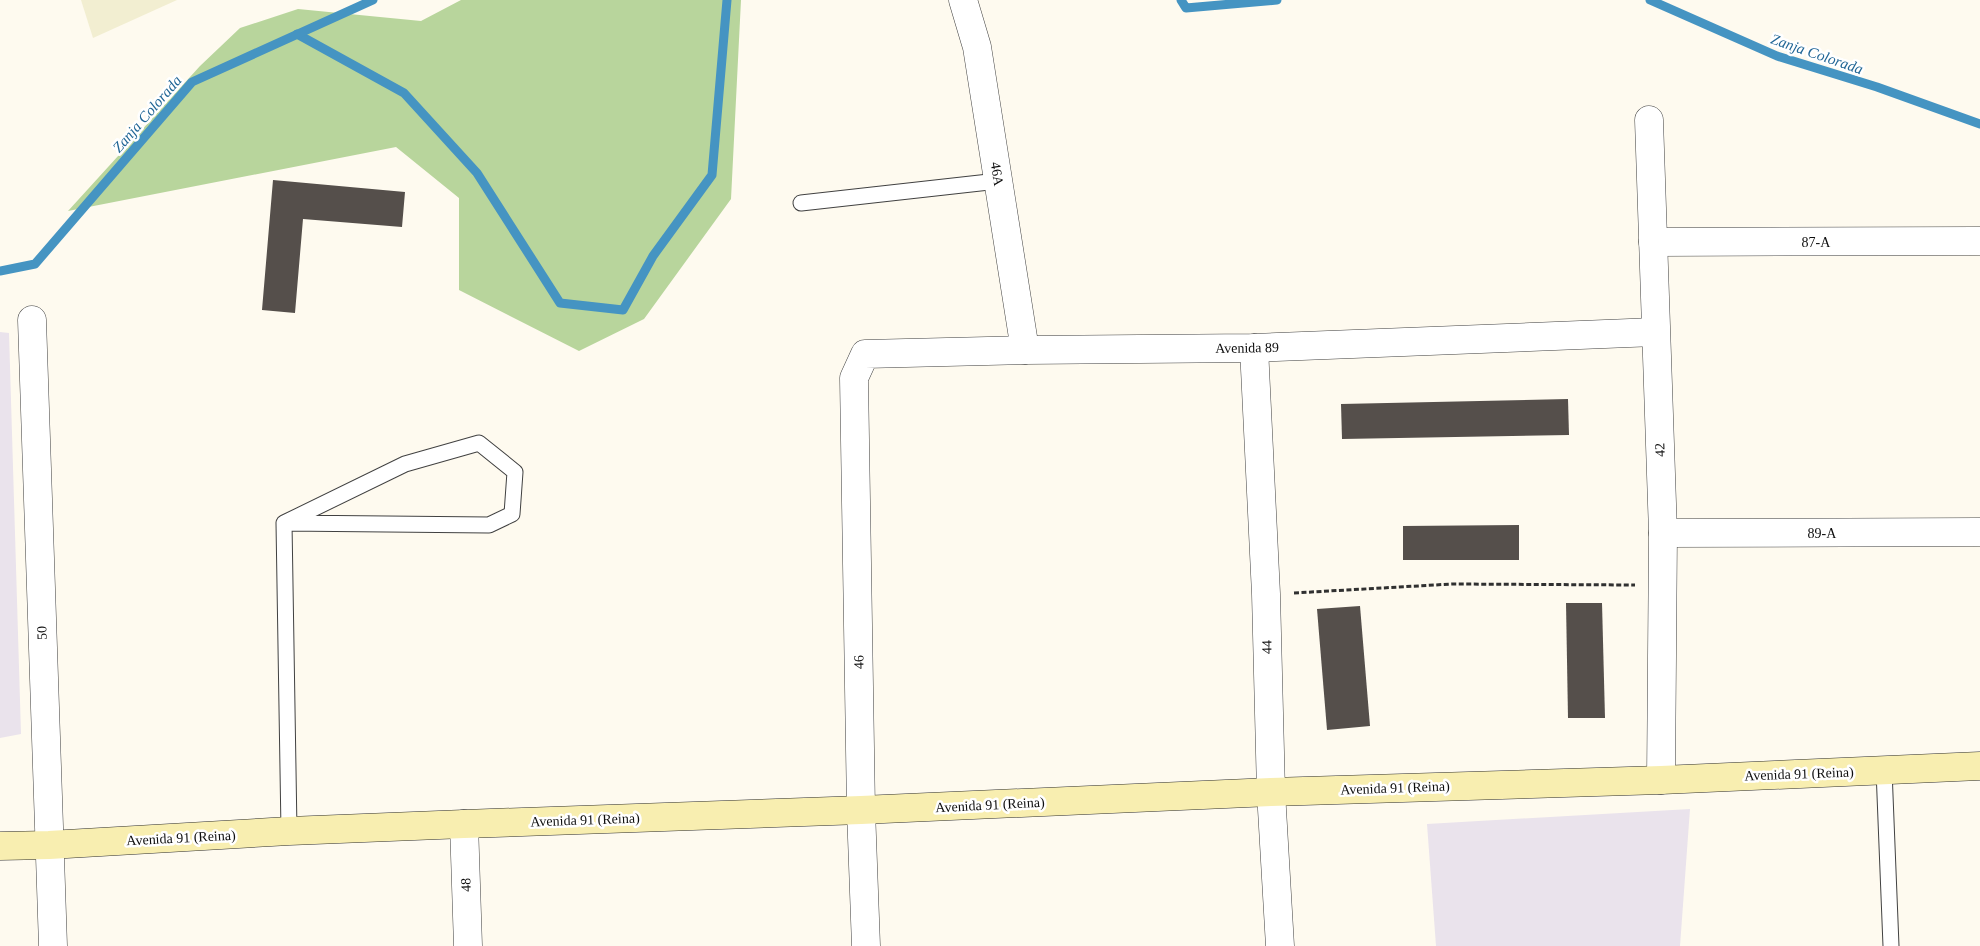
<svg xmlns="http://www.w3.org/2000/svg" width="1980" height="946" viewBox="0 0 1980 946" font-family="'Times New Roman',serif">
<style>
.industrial{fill:#eae3ec}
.farmland{fill:#f2eed1}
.forest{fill:#b8d59c}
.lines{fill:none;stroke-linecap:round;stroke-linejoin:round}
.stream{stroke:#4594c2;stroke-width:9}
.building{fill:#554f4b}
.service-casing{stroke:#414141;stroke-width:17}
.minor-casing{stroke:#414141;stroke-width:29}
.secondary-casing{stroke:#303030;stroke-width:29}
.path{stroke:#303030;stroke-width:3;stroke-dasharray:5 2.5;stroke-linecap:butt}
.service{stroke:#fff;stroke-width:15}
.minor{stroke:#fff;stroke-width:28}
.secondary{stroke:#f8eeb0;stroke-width:28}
.labels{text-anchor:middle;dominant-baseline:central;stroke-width:5;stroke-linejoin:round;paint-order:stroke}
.street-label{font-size:14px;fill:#0e0e0e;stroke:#fff}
.water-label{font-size:15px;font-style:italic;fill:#216696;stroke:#fff}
</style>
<rect width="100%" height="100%" fill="#fefaef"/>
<!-- industrial -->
<g class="industrial">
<path d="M 0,332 L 9,333 L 21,734 L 0,738 Z"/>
<path d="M 1690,809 L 1680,946 L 1436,946 L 1427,824 Z"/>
</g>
<!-- farmland -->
<path class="farmland" d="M 81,0 L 177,0 L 93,38 Z"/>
<!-- forest -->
<path class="forest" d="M 461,0 L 741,0 L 731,199 L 644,319 L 579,351 L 459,290 L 459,198 L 396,147 L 68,211 L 200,66 L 240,28 L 298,9 L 421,21 Z"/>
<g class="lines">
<!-- stream -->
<g class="stream">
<path d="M 1181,0 L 1186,8 L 1277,0"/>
<path d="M 1650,0 L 1777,56 L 1877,87 L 1980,124"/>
<path d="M 297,34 L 404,93 L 477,173 L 560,303 L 623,310 L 653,256 L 712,175 L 727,0"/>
<path d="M 0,271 L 35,264 L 192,82 L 373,0"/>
</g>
</g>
<!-- building -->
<g class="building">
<path d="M 273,180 L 405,192 L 402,227 L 303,219 L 295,313 L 262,310 Z"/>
<path d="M 1568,399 L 1569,435 L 1342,439 L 1341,404 Z"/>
<path d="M 1519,525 L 1519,560 L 1403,560 L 1403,526 Z"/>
<path d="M 1566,603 L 1602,603 L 1605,718 L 1568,718 Z"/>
<path d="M 1360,606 L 1370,726 L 1327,730 L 1317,609 Z"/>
</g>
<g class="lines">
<!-- service casing -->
<g class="service-casing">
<g id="service">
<path d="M 801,203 L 998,181"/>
<path d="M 284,523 L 405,464 L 479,443 L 515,472 L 512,514 L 489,525 L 284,523 L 289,831"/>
<path d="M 1884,770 L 1891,946"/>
</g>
</g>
<!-- minor casing -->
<g class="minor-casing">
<g id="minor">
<path d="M 963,0 L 977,47 L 1025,350"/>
<path d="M 1649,120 L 1663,533 L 1661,780"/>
<path d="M 1653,242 L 1980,241"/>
<path d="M 32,320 L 53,946"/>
<path d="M 1254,348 L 1266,594 L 1271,792 L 1280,946"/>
<path d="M 1663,533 L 1980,532"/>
<path d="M 464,824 L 468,946"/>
<path d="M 866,946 L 861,810 L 854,378 L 865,354 L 1025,350 L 1254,348 L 1655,332"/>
</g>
</g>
<!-- secondary casing -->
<g class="secondary-casing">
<path id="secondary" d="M 0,846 L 49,845 L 289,831 L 464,824 L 861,810 L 1271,792 L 1661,780 L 1980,766"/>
</g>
<!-- path -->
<path class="path" d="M 1294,593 L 1452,584 L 1635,585"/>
<!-- service -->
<use href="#service" class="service"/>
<!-- minor -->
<use href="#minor" class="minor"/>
<!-- secondary -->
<use href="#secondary" class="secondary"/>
</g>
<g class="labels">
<!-- street labels -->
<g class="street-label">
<text transform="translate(997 174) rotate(81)">46A</text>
<text x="1816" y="242">87-A</text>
<text transform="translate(1247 348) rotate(-1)">Avenida 89</text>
<text transform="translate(1660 450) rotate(-92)">42</text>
<text x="1822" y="533">89-A</text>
<text transform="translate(42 633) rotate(-92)">50</text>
<text transform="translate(1267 647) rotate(-91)">44</text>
<text transform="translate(859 662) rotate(-91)">46</text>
<text transform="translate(1799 774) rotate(-2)">Avenida 91 (Reina)</text>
<text transform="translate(1395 788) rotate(-2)">Avenida 91 (Reina)</text>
<text transform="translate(990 805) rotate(-3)">Avenida 91 (Reina)</text>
<text transform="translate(585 820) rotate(-2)">Avenida 91 (Reina)</text>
<text transform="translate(181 838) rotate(-3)">Avenida 91 (Reina)</text>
<text transform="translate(466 885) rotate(-92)">48</text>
</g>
<!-- water labels -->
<g class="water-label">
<text transform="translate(1817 54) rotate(19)">Zanja Colorada</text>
<text transform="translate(147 114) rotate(-49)">Zanja Colorada</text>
</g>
</g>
</svg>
